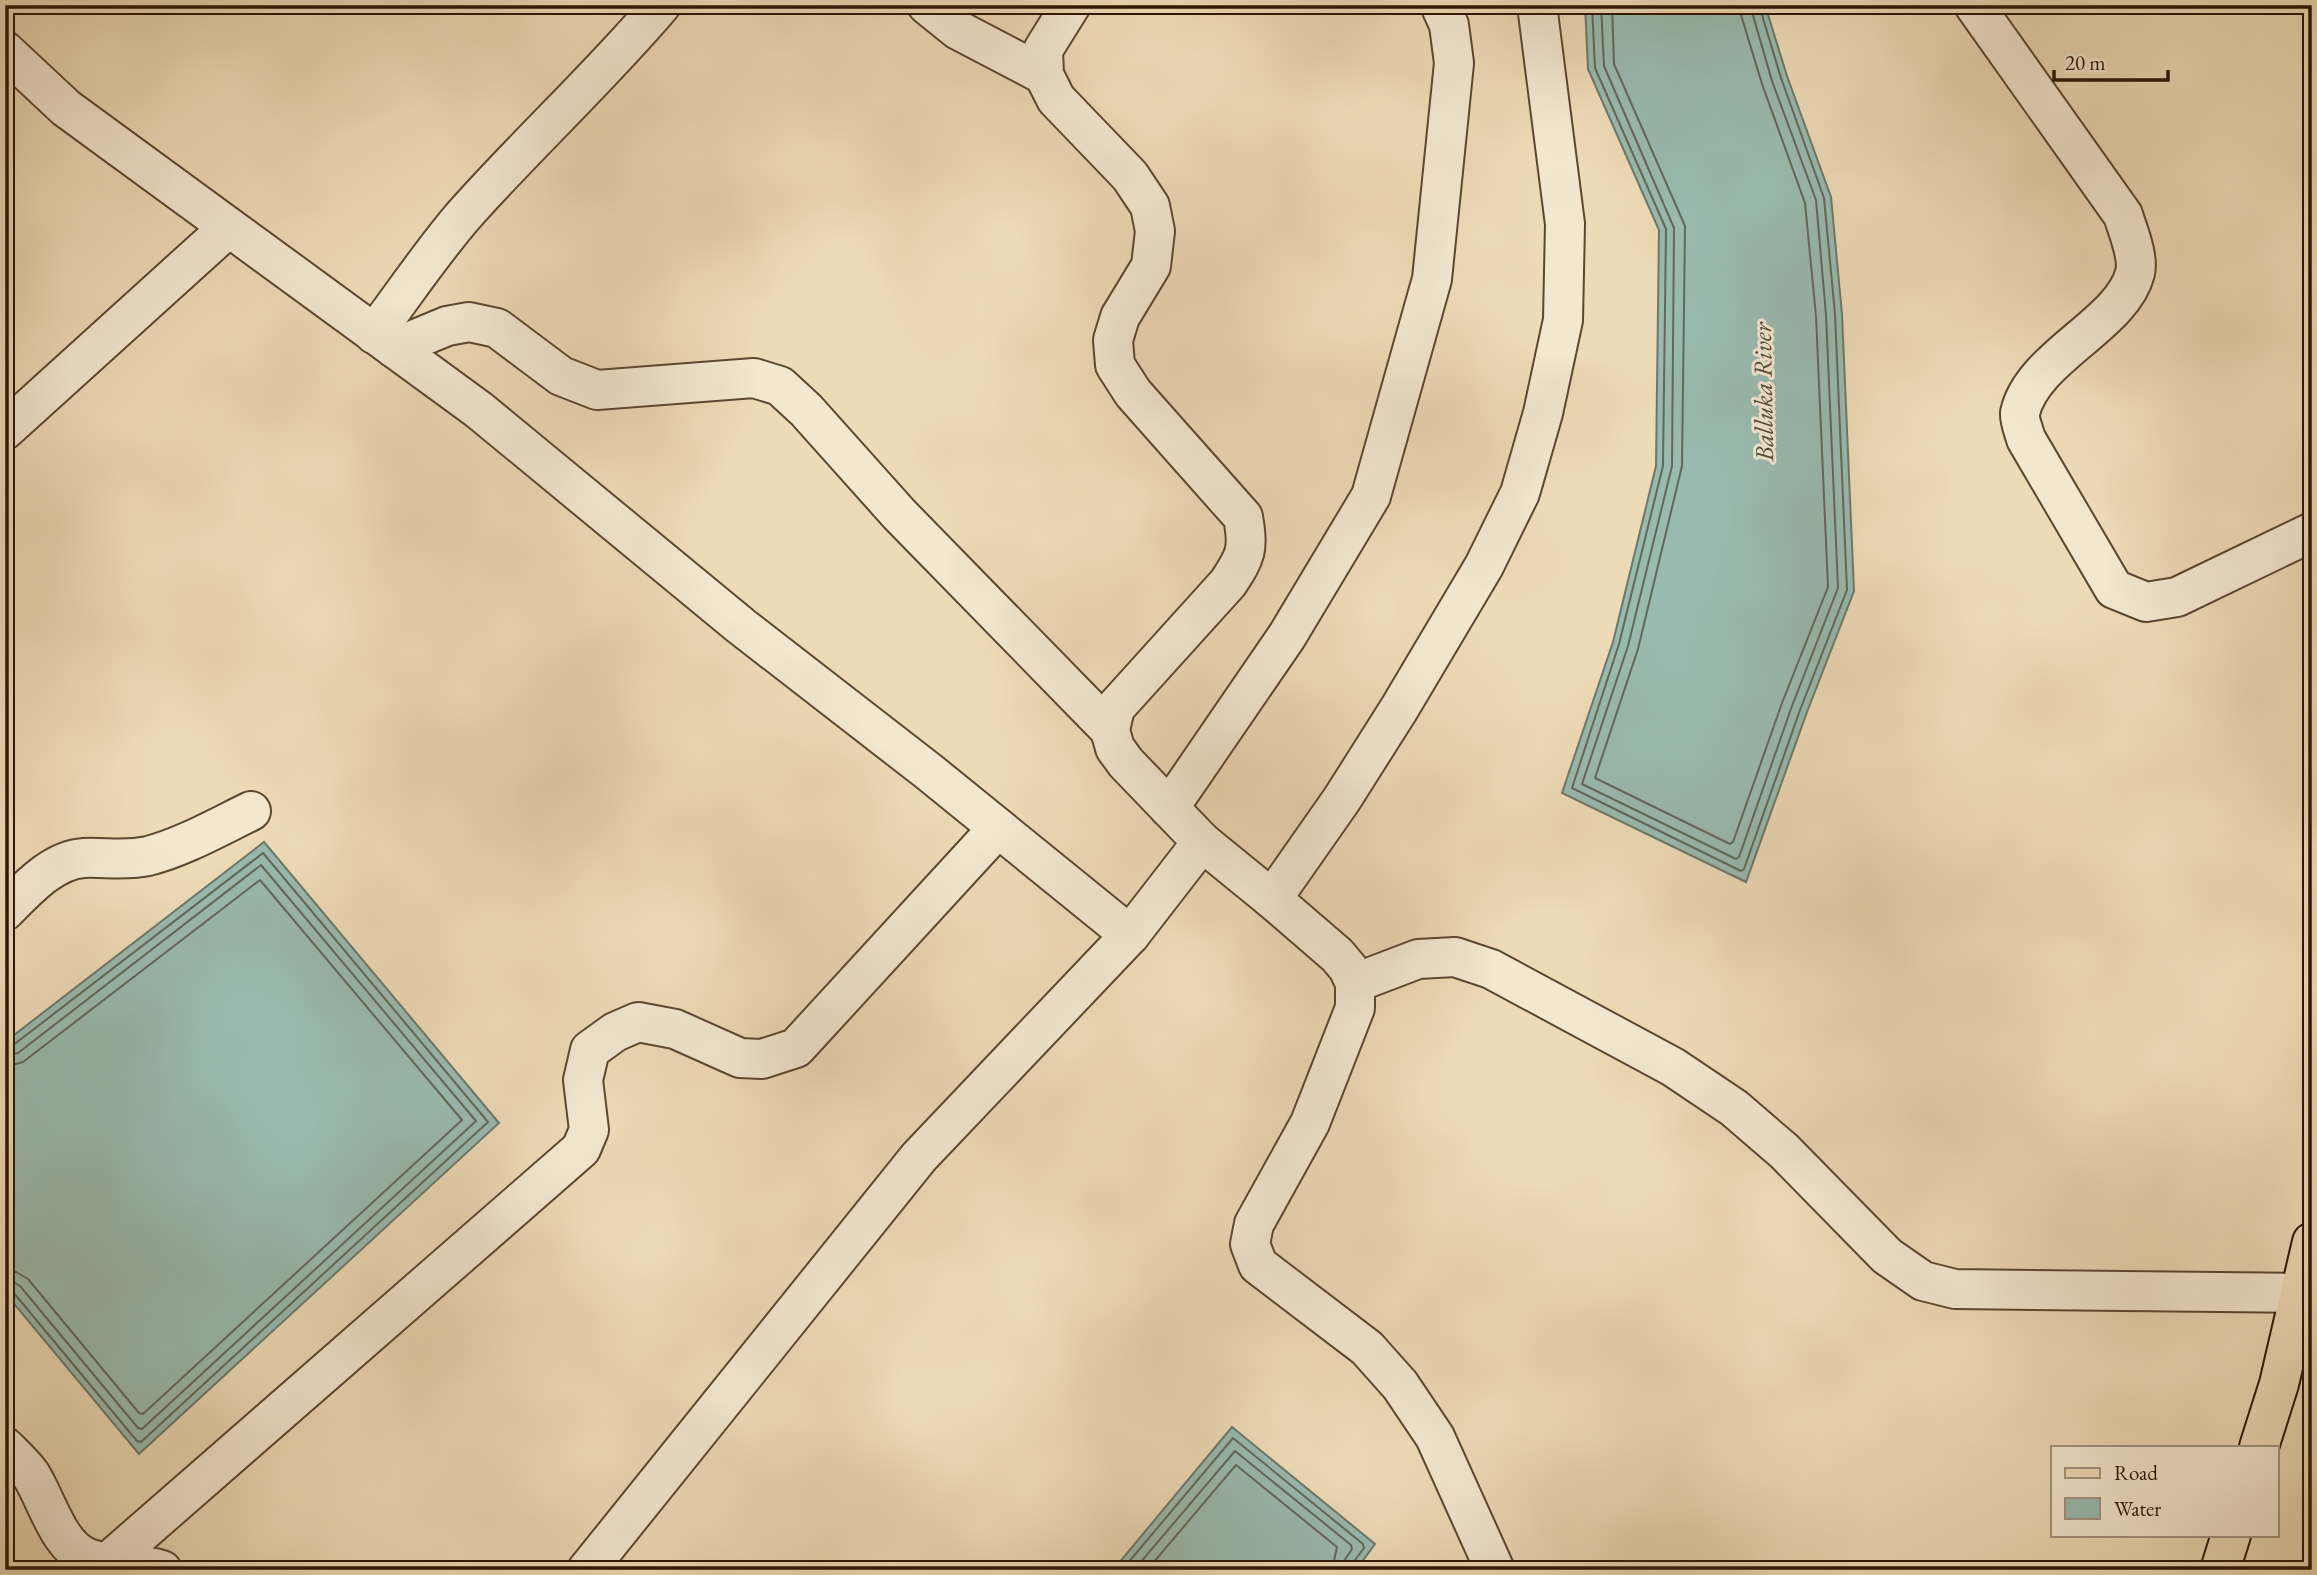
<svg xmlns="http://www.w3.org/2000/svg" width="2317" height="1575" viewBox="0 0 2317 1575" font-family="'EB Garamond',serif">
<style>
.water{fill:#99baaf;stroke:#6d786b;stroke-width:2}
.lines{fill:none;stroke-linecap:round;stroke-linejoin:round}
.shore{stroke:#62685a;stroke-width:2}
.minor-casing{stroke:#5c4731;stroke-width:42}
.major-casing{stroke:#2b1605;stroke-width:42}
.minor{stroke:#f3e7d0;stroke-width:38}
.major{stroke:#eddab6;stroke-width:38}
.labels{text-anchor:middle;dominant-baseline:central;stroke-width:6;stroke-linejoin:round;paint-order:stroke}
.water-label{font-size:26px;font-style:italic;fill:#524f40;stroke:#f3e7d0}
</style>
<rect width="100%" height="100%" fill="#eddab6"/>
<filter id="stains"><feTurbulence type="fractalNoise" baseFrequency=".00286" numOctaves="4"/><feColorMatrix values="0 0 0 0 .2 0 0 0 0 .09 0 0 0 0 .02 0 0 0 .5 -.17"/></filter>
<radialGradient id="worn" r=".72"><stop offset=".6" stop-color="#630" stop-opacity="0"/><stop offset="1" stop-color="#630" stop-opacity=".3"/></radialGradient>
<!-- water -->
<g class="water">
<path d="M 1585,5 L 1765,5 L 1787,76 L 1831,197 L 1842,314 L 1854,591 L 1807,712 L 1746,882 L 1562,793 L 1613,642 L 1656,466 L 1659,230 L 1588,69 Z"/>
<path d="M 264,842 L 499,1123 L 139,1454 L 5,1293 L 5,1042 Z"/>
<path d="M 1232,1427 L 1375,1544 L 1356,1570 L 1113,1570 Z"/>
</g>
<g class="lines">
<!-- shore -->
<g class="shore">
<path d="M 1592,5 L 1595,68 L 1666,229 L 1663,466 L 1619,644 L 1572,788 L 1741,871 L 1744,869 L 1800,710 L 1847,590 L 1835,314 L 1824,198 L 1781,78 L 1759,5"/>
<path d="M 1601,5 L 1604,66 L 1674,228 L 1672,466 L 1628,646 L 1582,784 L 1736,859 L 1739,857 L 1792,706 L 1838,588 L 1826,315 L 1816,200 L 1772,81 L 1750,5"/>
<path d="M 1612,5 L 1614,64 L 1685,226 L 1682,466 L 1638,649 L 1595,778 L 1730,844 L 1733,842 L 1782,703 L 1828,587 L 1816,316 L 1805,203 L 1762,84 L 1741,15 L 1739,5"/>
<path d="M 5,1047 L 12,1046 L 263,853 L 488,1122 L 141,1442 L 137,1441 L 13,1292 L 5,1290"/>
<path d="M 5,1056 L 18,1053 L 261,865 L 476,1121 L 142,1429 L 138,1428 L 20,1286 L 13,1282 L 5,1281"/>
<path d="M 5,1067 L 23,1062 L 260,880 L 462,1120 L 143,1414 L 139,1413 L 28,1279 L 16,1272 L 5,1270"/>
<path d="M 1122,1570 L 1233,1438 L 1363,1544 L 1364,1548 L 1352,1564 L 1351,1570"/>
<path d="M 1134,1570 L 1235,1451 L 1351,1545 L 1352,1549 L 1344,1561 L 1342,1570"/>
<path d="M 1147,1570 L 1236,1465 L 1337,1547 L 1332,1570"/>
</g>
<!-- minor casing -->
<g class="minor-casing">
<g id="minor">
<path d="M 927,5 L 958,30 L 1044,75"/>
<path d="M 1071,5 L 1043,50 L 1044,75 L 1056,99 L 1130,176 L 1150,206 L 1155,231 L 1151,266 L 1120,317 L 1113,340 L 1115,365 L 1133,393 L 1243,517 C 1249,549 1246,556 1228,583 L 1115,708 L 1110,730 L 1115,748 L 1126,763 L 1202,842 L 1272,899"/>
<path d="M 1974,5 L 2123,215 C 2128,231 2139,257 2135,273 C 2122,325 2032,357 2020,413 C 2019,420 2024,431 2026,439 L 2114,589 L 2146,602 L 2177,597 L 2312,532"/>
<path d="M 5,51 L 66,108 L 479,410 L 741,626 L 928,771 L 1130,935"/>
<path d="M 374,334 C 404,294 432,252 464,215 C 528,143 599,78 661,5"/>
<path d="M 394,348 L 447,326 L 469,322 L 497,328 L 561,376 L 597,390 L 754,378 L 780,386 L 806,410 L 899,514 L 1110,730"/>
<path d="M 5,430 L 228,228"/>
<path d="M 1169,808 L 1287,636 L 1371,496 L 1432,279 L 1454,63 L 1449,25 L 1440,5"/>
<path d="M 5,911 C 26,890 52,860 84,858 C 105,857 126,861 148,856 C 183,847 218,827 251,811"/>
<path d="M 1355,983 L 1418,959 L 1455,957 L 1491,969 L 1673,1067 L 1734,1108 L 1784,1151 L 1887,1256 L 1923,1281 L 1955,1289 L 2301,1293 L 2312,1296"/>
<path d="M 5,1447 C 14,1456 24,1465 31,1475 C 47,1500 58,1547 88,1558 C 111,1567 137,1562 162,1570"/>
<path d="M 107,1563 L 581,1149 L 589,1130 L 583,1080 L 590,1050 L 615,1032 L 638,1022 L 675,1029 L 740,1058 L 762,1059 L 796,1048 L 998,828"/>
<path d="M 587,1570 L 919,1157 L 1130,935 L 1202,842"/>
<path d="M 1495,1570 L 1435,1437 L 1400,1385 L 1367,1348 L 1258,1265 L 1250,1244 L 1254,1224 L 1310,1123 L 1355,1008 L 1355,983 L 1348,968 L 1337,955 L 1272,899 L 1342,799 L 1399,709 L 1484,566 L 1520,493 L 1543,413 L 1563,320 L 1565,224 L 1537,5"/>
</g>
</g>
<!-- major casing -->
<g class="major-casing">
<g id="major">
<path d="M 2259,1447 L 2279,1384 L 2312,1242"/>
<path d="M 2220,1570 L 2231,1535"/>
</g>
</g>
<!-- minor -->
<use href="#minor" class="minor"/>
<!-- major -->
<use href="#major" class="major"/>
</g>
<g class="labels">
<!-- water labels -->
<g class="water-label">
<text transform="translate(1763 392) rotate(-91)">Balluka River</text>
</g>
</g>
<!-- margin -->
<rect width="2317" height="1575" fill="none" stroke="#eddab6" stroke-width="28"/>
<rect x="7" y="7" width="2303" height="1561" fill="none" stroke="#2b1605" stroke-width="3.5"/>
<rect x="14" y="14" width="2289" height="1547" fill="none" stroke="#2b1605" stroke-width="2"/>
<!-- legend -->
<rect x="2051" y="1446" width="228" height="91" fill="#f3e7d0" stroke="#a3937f" stroke-width="2"/>
<rect x="2065" y="1468" width="35" height="10" fill="#eddab6" stroke="#a3937f" stroke-width="2"/>
<text x="2114" y="1480" font-size="21" fill="#2b1605">Road</text>
<rect x="2065" y="1498" width="35" height="21" fill="#99baaf" stroke="#a3937f" stroke-width="2"/>
<text x="2114" y="1516" font-size="21" fill="#2b1605">Water</text>
<!-- scale -->
<path d="M2054 70v10h114v-10" fill="none" stroke="#2b1605" stroke-width="3.5"/>
<text x="2065" y="70" font-size="21" fill="#2b1605" stroke="#f3e7d0" stroke-width="5" paint-order="stroke">20 m</text>
<rect width="100%" height="100%" filter="url(#stains)"/>
<rect width="100%" height="100%" fill="url(#worn)"/>
</svg>
